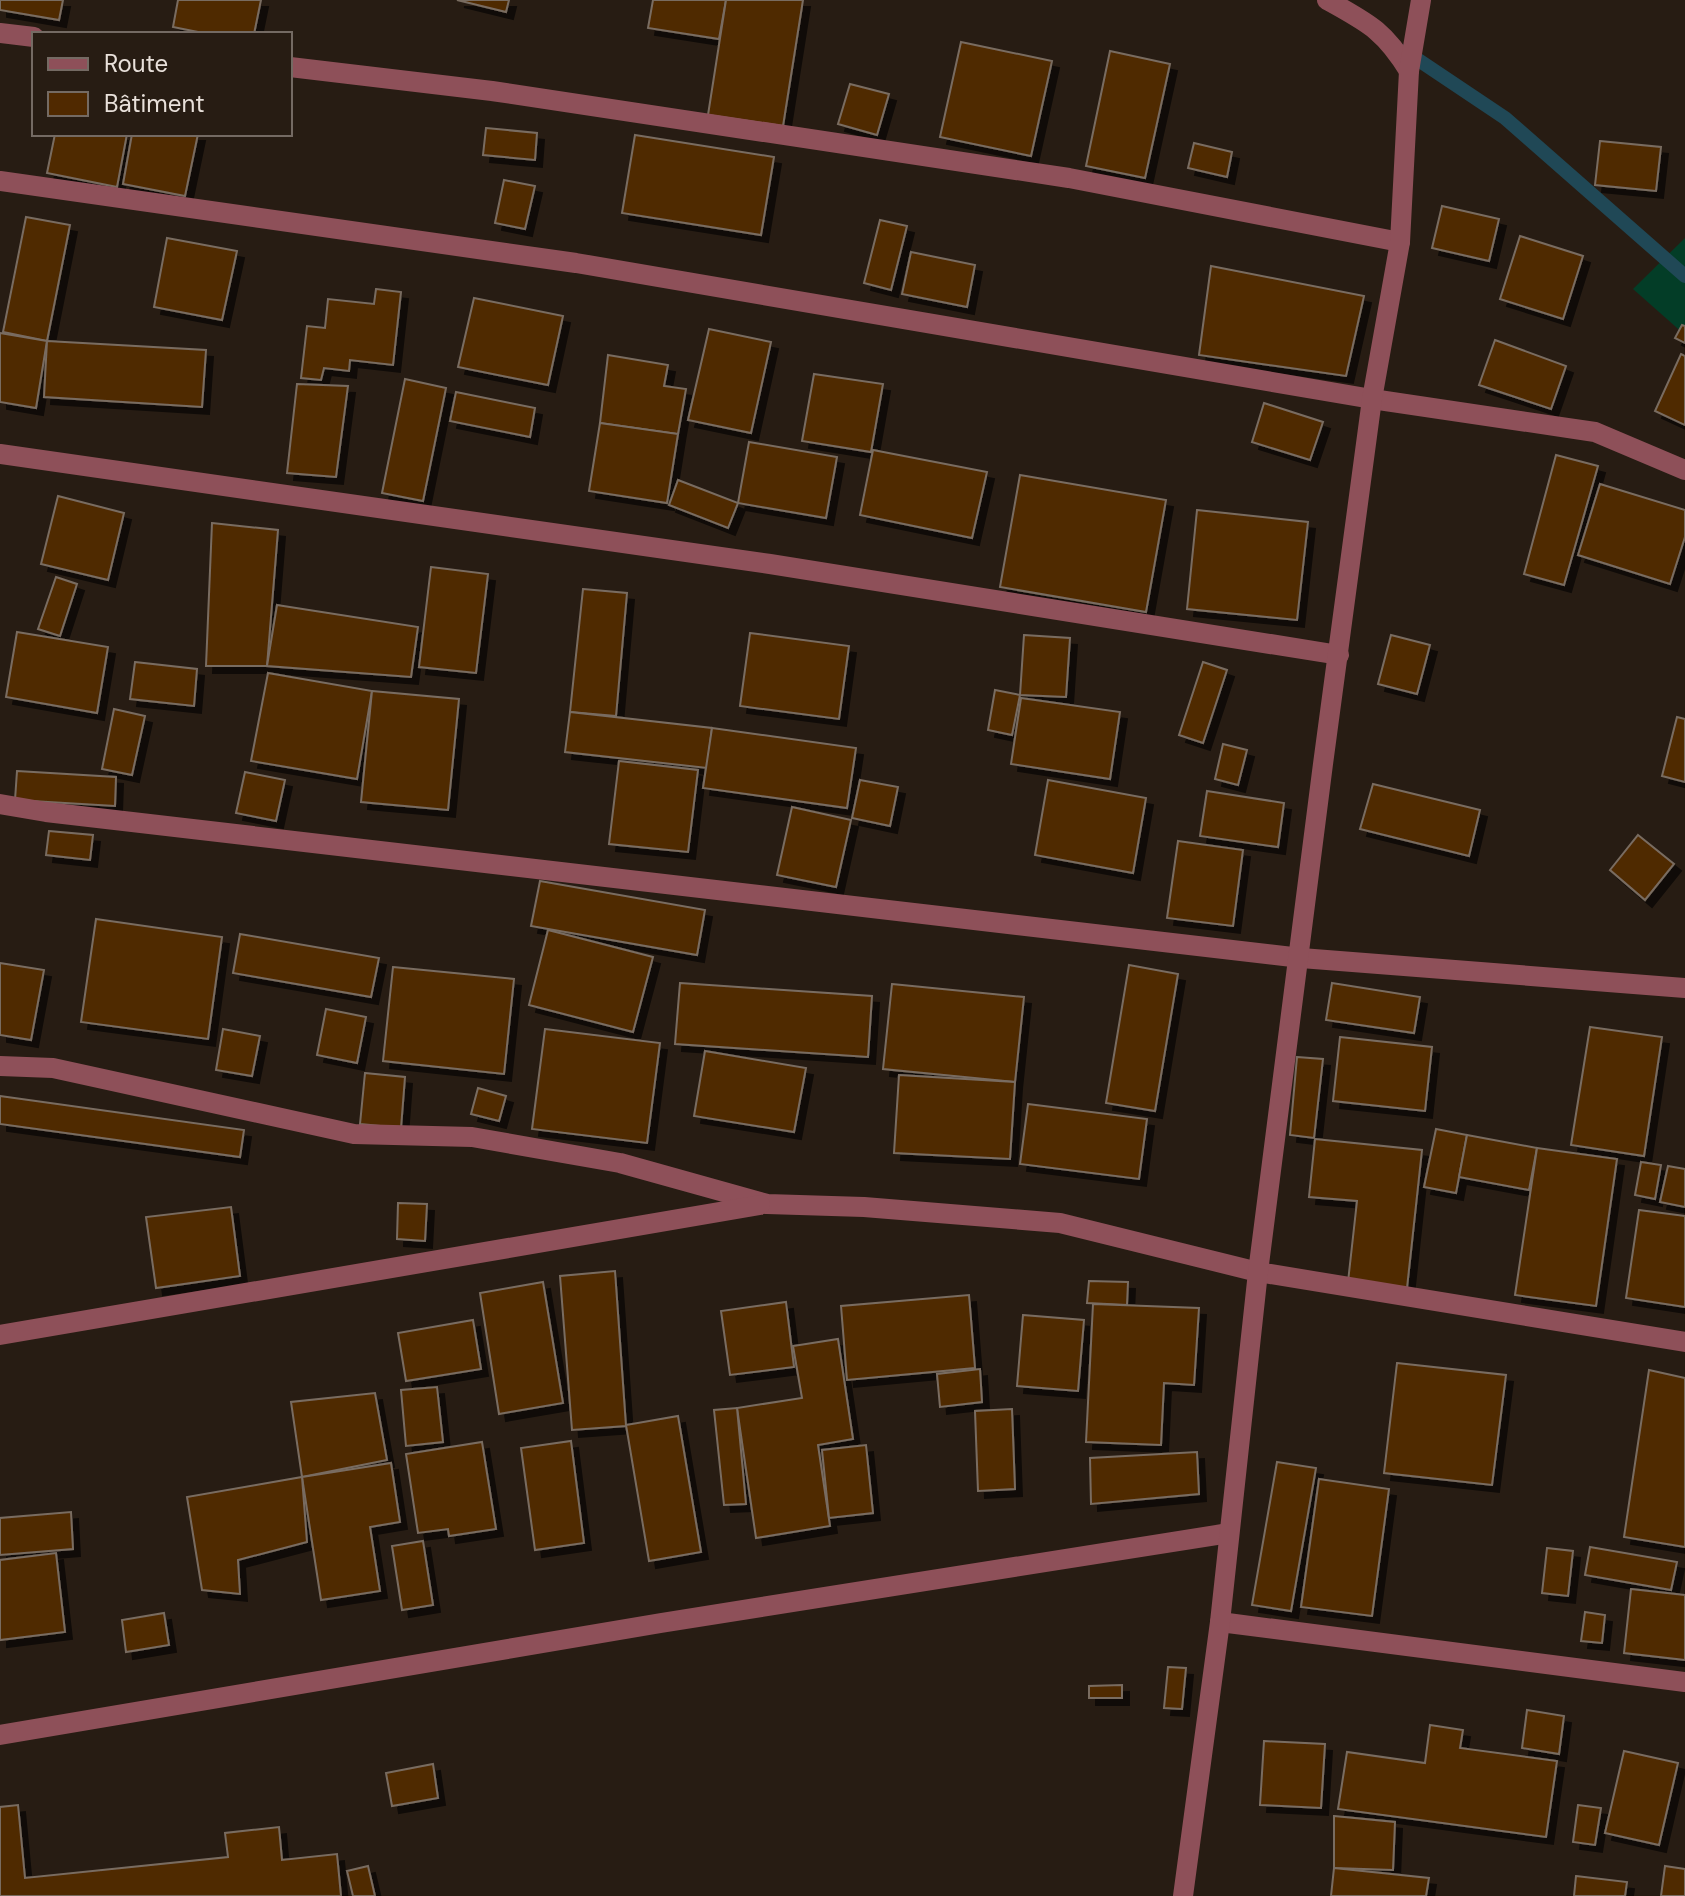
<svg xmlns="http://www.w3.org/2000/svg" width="1685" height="1896" viewBox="0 0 1685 1896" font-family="'DM Sans',sans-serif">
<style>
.green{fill:#033d27}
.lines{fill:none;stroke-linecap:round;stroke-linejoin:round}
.stream{stroke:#204856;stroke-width:14}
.building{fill:#502900;stroke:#796c61;stroke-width:2;filter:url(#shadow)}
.minor{stroke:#8e5059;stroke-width:20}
</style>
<defs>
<filter id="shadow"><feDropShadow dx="7" dy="7" stdDeviation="0" flood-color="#0009"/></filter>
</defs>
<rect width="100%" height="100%" fill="#271c13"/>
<!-- green -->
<path class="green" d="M 1685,238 L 1685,335 L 1633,289 Z"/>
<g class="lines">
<!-- stream -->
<path class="stream" d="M 1405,51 L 1505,118 L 1685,276"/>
</g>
<!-- building -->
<g class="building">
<path d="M 0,0 L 63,0 L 59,20 L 0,10 Z"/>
<path d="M 178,0 L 261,0 L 254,34 L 208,34 L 173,27 Z"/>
<path d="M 457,0 L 509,0 L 506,12 Z"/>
<path d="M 653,0 L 726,0 L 719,39 L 648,28 Z"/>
<path d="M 726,0 L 803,0 L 783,126 L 708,115 Z"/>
<path d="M 961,42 L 1052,61 L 1031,156 L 940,137 Z"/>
<path d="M 1110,51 L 1170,64 L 1145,178 L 1086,166 Z"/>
<path d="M 850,84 L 889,94 L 877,135 L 838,124 Z"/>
<path d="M 486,128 L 537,133 L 535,160 L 483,155 Z"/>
<path d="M 55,134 L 127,134 L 117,187 L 47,173 Z"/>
<path d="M 132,134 L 198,134 L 185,196 L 123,184 Z"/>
<path d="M 635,135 L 774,157 L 761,235 L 622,213 Z"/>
<path d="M 1600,141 L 1661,147 L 1656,191 L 1595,185 Z"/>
<path d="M 1194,143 L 1232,152 L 1227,177 L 1188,168 Z"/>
<path d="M 504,180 L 535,186 L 525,229 L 495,223 Z"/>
<path d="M 1442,206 L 1499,219 L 1489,261 L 1432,248 Z"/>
<path d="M 26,217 L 70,225 L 47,341 L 3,332 Z"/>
<path d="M 880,220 L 907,226 L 891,290 L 864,283 Z"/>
<path d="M 1520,236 L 1583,256 L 1563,319 L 1500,299 Z"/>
<path d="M 167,238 L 237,251 L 222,320 L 154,307 Z"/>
<path d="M 911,252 L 975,265 L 967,307 L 902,294 Z"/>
<path d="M 1211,266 L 1364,296 L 1346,376 L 1199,355 Z"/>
<path d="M 376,289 L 401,292 L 393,365 L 350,360 L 349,371 L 324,368 L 321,380 L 301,378 L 307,326 L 325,328 L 328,299 L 374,304 Z"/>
<path d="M 474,298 L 563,316 L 548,385 L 458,367 Z"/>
<path d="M 1682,325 L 1685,326 L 1685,343 L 1675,338 Z"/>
<path d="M 709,329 L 771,342 L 751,433 L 688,420 Z"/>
<path d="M 0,333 L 47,341 L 36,408 L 0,402 Z"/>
<path d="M 1495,340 L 1566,366 L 1551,409 L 1479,385 Z"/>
<path d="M 47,341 L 206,350 L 202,407 L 44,397 Z"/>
<path d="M 1681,354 L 1685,356 L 1685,425 L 1655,411 Z"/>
<path d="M 608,355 L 668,365 L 664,386 L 686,389 L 678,434 L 600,423 Z"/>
<path d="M 814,374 L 883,384 L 871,452 L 802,441 Z"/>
<path d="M 405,379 L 446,388 L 423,501 L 382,493 Z"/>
<path d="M 297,384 L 348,386 L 336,477 L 287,473 Z"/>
<path d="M 456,392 L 535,408 L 530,437 L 450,421 Z"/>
<path d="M 1264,403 L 1323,422 L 1310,460 L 1252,442 Z"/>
<path d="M 600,423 L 678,434 L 667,503 L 589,491 Z"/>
<path d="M 749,442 L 837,457 L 826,518 L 738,503 Z"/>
<path d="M 873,450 L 987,472 L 972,538 L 860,515 Z"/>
<path d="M 1556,455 L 1598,466 L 1564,585 L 1524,574 Z"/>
<path d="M 1020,475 L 1166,500 L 1146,612 L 1000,587 Z"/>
<path d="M 678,480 L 738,503 L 728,528 L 669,505 Z"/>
<path d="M 1600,484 L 1685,510 L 1685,537 L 1670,584 L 1578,555 Z"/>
<path d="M 58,496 L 124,513 L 108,580 L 41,564 Z"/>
<path d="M 1197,510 L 1308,522 L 1297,620 L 1187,609 Z"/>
<path d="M 212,523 L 278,530 L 267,666 L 206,666 Z"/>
<path d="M 431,567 L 488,574 L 476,673 L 419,667 Z"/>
<path d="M 56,577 L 77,584 L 60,636 L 38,629 Z"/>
<path d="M 583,589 L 627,593 L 616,716 L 570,712 Z"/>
<path d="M 277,605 L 418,627 L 411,677 L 267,666 Z"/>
<path d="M 17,632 L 108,647 L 97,713 L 6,697 Z"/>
<path d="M 750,633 L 849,646 L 839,719 L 740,706 Z"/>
<path d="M 1024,635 L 1070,638 L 1066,697 L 1020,695 Z"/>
<path d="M 1391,635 L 1430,645 L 1417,694 L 1378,684 Z"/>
<path d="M 135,662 L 197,669 L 194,706 L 130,699 Z"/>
<path d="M 1203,662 L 1227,670 L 1203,743 L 1179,735 Z"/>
<path d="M 268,673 L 372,691 L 357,779 L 251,761 Z"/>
<path d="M 995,690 L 1020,695 L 1012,735 L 988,730 Z"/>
<path d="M 372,691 L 459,699 L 448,810 L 361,802 Z"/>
<path d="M 1021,698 L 1120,712 L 1110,779 L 1011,764 Z"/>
<path d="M 114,709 L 145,716 L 132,775 L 102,769 Z"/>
<path d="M 570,712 L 712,728 L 707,768 L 565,752 Z"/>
<path d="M 1677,717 L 1685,719 L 1685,782 L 1662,776 Z"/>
<path d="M 712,728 L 856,748 L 847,808 L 703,788 Z"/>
<path d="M 1223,744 L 1247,750 L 1238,785 L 1215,779 Z"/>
<path d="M 619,761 L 698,770 L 688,852 L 609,844 Z"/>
<path d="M 17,771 L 116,777 L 115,806 L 15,800 Z"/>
<path d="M 245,772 L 285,780 L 276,821 L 236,813 Z"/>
<path d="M 860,780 L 898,787 L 890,826 L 852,818 Z"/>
<path d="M 1048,780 L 1146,798 L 1133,873 L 1035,855 Z"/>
<path d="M 1373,784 L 1480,810 L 1469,856 L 1360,829 Z"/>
<path d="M 1207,791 L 1284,803 L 1278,847 L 1200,836 Z"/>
<path d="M 792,807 L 851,820 L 836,887 L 777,875 Z"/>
<path d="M 49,831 L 93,835 L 90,860 L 46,855 Z"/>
<path d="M 1638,835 L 1674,864 L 1645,900 L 1610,870 Z"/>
<path d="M 1178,841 L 1243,850 L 1233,926 L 1167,918 Z"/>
<path d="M 540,881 L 705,910 L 697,955 L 531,926 Z"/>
<path d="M 96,919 L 222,937 L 208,1039 L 81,1022 Z"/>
<path d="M 548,930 L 653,957 L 633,1032 L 529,1005 Z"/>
<path d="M 240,934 L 379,958 L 371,997 L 233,973 Z"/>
<path d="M 0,963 L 44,970 L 31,1040 L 0,1035 Z"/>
<path d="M 1129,965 L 1178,974 L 1155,1111 L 1106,1103 Z"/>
<path d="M 393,967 L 514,979 L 504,1074 L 383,1061 Z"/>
<path d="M 680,983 L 872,996 L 868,1057 L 675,1044 Z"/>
<path d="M 1332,983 L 1420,997 L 1414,1033 L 1326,1020 Z"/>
<path d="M 892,984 L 1024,997 L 1015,1082 L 883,1069 Z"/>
<path d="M 326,1009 L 366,1017 L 357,1063 L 317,1055 Z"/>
<path d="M 1590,1027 L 1662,1037 L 1644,1156 L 1571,1145 Z"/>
<path d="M 223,1029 L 260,1036 L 252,1076 L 216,1070 Z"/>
<path d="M 545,1029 L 660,1043 L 647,1143 L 532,1129 Z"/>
<path d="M 1340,1037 L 1432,1047 L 1425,1111 L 1333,1101 Z"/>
<path d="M 705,1051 L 806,1068 L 794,1132 L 694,1116 Z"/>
<path d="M 1297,1057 L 1323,1059 L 1314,1138 L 1290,1135 Z"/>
<path d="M 365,1073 L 405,1077 L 401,1128 L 360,1124 Z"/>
<path d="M 899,1075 L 1015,1082 L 1010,1159 L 894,1153 Z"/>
<path d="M 478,1088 L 506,1096 L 499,1121 L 471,1114 Z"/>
<path d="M 0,1096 L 244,1130 L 240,1157 L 0,1124 Z"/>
<path d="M 1028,1104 L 1147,1119 L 1139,1179 L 1020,1164 Z"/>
<path d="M 1436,1129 L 1467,1135 L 1456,1193 L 1424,1187 Z"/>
<path d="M 1467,1135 L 1537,1148 L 1529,1190 L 1459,1177 Z"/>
<path d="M 1315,1139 L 1422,1150 L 1407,1288 L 1348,1282 L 1357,1201 L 1309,1197 Z"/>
<path d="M 1537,1148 L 1617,1159 L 1596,1306 L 1515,1295 Z"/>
<path d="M 1641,1162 L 1661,1165 L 1655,1199 L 1635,1195 Z"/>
<path d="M 1668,1166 L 1685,1169 L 1685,1207 L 1660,1202 Z"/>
<path d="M 398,1203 L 427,1204 L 425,1241 L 397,1239 Z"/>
<path d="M 231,1207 L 240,1276 L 156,1288 L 146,1217 Z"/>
<path d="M 1639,1210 L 1685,1216 L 1685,1307 L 1626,1298 Z"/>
<path d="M 615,1271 L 626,1426 L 572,1430 L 560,1276 Z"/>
<path d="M 1089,1281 L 1128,1282 L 1127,1305 L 1087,1303 Z"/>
<path d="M 543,1282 L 563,1403 L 499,1414 L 480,1293 Z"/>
<path d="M 969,1295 L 975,1368 L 847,1380 L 841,1306 Z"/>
<path d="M 786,1302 L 794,1367 L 730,1375 L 721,1311 Z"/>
<path d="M 1093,1304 L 1199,1308 L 1194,1385 L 1164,1383 L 1161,1445 L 1086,1442 Z"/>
<path d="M 1023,1315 L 1084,1320 L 1078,1391 L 1017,1386 Z"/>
<path d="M 473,1320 L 481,1369 L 406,1381 L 398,1333 Z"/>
<path d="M 838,1339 L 853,1439 L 818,1445 L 830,1526 L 756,1538 L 737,1408 L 802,1398 L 793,1346 Z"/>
<path d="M 1397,1363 L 1506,1375 L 1492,1485 L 1384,1473 Z"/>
<path d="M 980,1369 L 982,1402 L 940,1407 L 937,1374 Z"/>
<path d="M 1649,1370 L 1685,1378 L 1685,1547 L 1624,1537 Z"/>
<path d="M 437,1387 L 443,1442 L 406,1446 L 401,1390 Z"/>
<path d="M 375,1393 L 387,1460 L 302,1477 L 291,1402 Z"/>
<path d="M 737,1408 L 746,1504 L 724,1505 L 714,1410 Z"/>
<path d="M 1012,1409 L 1015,1489 L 978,1491 L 975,1411 Z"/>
<path d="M 678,1416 L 701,1552 L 649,1561 L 626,1425 Z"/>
<path d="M 571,1441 L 584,1543 L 535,1550 L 521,1448 Z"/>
<path d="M 482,1442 L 496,1529 L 449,1536 L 448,1529 L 418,1533 L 406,1454 Z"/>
<path d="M 866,1445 L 873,1513 L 829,1518 L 822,1450 Z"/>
<path d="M 1197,1452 L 1199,1494 L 1091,1504 L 1090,1458 Z"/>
<path d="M 1277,1462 L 1316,1468 L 1291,1611 L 1252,1605 Z"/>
<path d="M 391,1463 L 400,1522 L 370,1527 L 380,1591 L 321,1600 L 302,1477 Z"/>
<path d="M 302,1477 L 307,1542 L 238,1560 L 240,1594 L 202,1590 L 187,1497 Z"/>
<path d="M 1319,1479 L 1389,1489 L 1372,1616 L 1301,1607 Z"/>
<path d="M 71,1512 L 73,1549 L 0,1555 L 0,1518 Z"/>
<path d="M 423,1541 L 433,1605 L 402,1610 L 392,1546 Z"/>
<path d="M 1590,1547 L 1677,1562 L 1671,1590 L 1585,1575 Z"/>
<path d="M 1547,1548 L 1573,1551 L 1568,1596 L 1542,1593 Z"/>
<path d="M 56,1553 L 65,1632 L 0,1640 L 0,1560 Z"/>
<path d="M 1631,1589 L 1685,1595 L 1685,1660 L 1624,1653 Z"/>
<path d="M 1585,1612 L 1605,1615 L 1602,1643 L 1581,1641 Z"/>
<path d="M 164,1613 L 169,1645 L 126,1652 L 122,1620 Z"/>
<path d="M 1168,1667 L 1186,1668 L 1182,1709 L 1164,1708 Z"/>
<path d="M 1122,1685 L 1122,1698 L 1089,1698 L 1089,1686 Z"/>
<path d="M 1527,1710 L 1564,1716 L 1559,1754 L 1522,1748 Z"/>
<path d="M 1430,1725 L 1463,1730 L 1460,1748 L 1557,1761 L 1546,1837 L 1338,1809 L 1347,1752 L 1425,1763 Z"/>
<path d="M 1264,1741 L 1325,1744 L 1321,1808 L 1260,1805 Z"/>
<path d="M 1624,1751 L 1678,1763 L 1659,1845 L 1605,1833 Z"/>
<path d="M 433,1764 L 438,1798 L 392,1806 L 386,1773 Z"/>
<path d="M 18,1805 L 25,1878 L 228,1857 L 225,1833 L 279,1827 L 282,1860 L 337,1854 L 341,1896 L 0,1896 L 0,1807 Z"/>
<path d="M 1578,1805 L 1601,1808 L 1595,1845 L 1573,1842 Z"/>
<path d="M 1334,1816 L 1395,1822 L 1393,1870 L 1334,1868 Z"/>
<path d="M 368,1866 L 375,1896 L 353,1896 L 347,1871 Z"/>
<path d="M 1665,1866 L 1685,1869 L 1685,1896 L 1661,1896 Z"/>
<path d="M 1334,1868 L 1429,1878 L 1426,1896 L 1331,1896 Z"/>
<path d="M 1576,1876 L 1627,1882 L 1625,1896 L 1574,1896 Z"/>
</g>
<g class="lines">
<!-- minor -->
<g class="minor">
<path d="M 1327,0 C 1368,23 1384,30 1409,71"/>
<path d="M 0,33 L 34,37"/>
<path d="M 290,67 L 492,91 L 1069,178 L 1400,242"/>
<path d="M 0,181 L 576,263 L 1372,399 L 1595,432 L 1685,470"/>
<path d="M 0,454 L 770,564 L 1339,655"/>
<path d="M 0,804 L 46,812 L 1301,958 L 1685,988"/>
<path d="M 0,1066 L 53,1068 L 354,1134 L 472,1137 L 620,1163 L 767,1204 L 864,1207 L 1060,1223 L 1258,1272 L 1685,1342"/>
<path d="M 0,1335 L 760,1205"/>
<path d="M 1220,1622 L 1685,1682"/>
<path d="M 0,1735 L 661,1623 L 1229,1533"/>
<path d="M 1183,1896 L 1220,1622 L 1258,1272 L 1323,764 L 1372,399 L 1400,242 L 1409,71 L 1421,0"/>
</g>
</g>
<!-- legend -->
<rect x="32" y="32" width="260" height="104" fill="#271c13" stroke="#746a63" stroke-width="2"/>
<rect x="48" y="58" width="40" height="12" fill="#8e5059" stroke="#746a63" stroke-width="2"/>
<text x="104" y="72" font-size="24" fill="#e8e0da">Route</text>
<rect x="48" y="92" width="40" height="24" fill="#502900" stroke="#746a63" stroke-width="2"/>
<text x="104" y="112" font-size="24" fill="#e8e0da">Bâtiment</text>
</svg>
